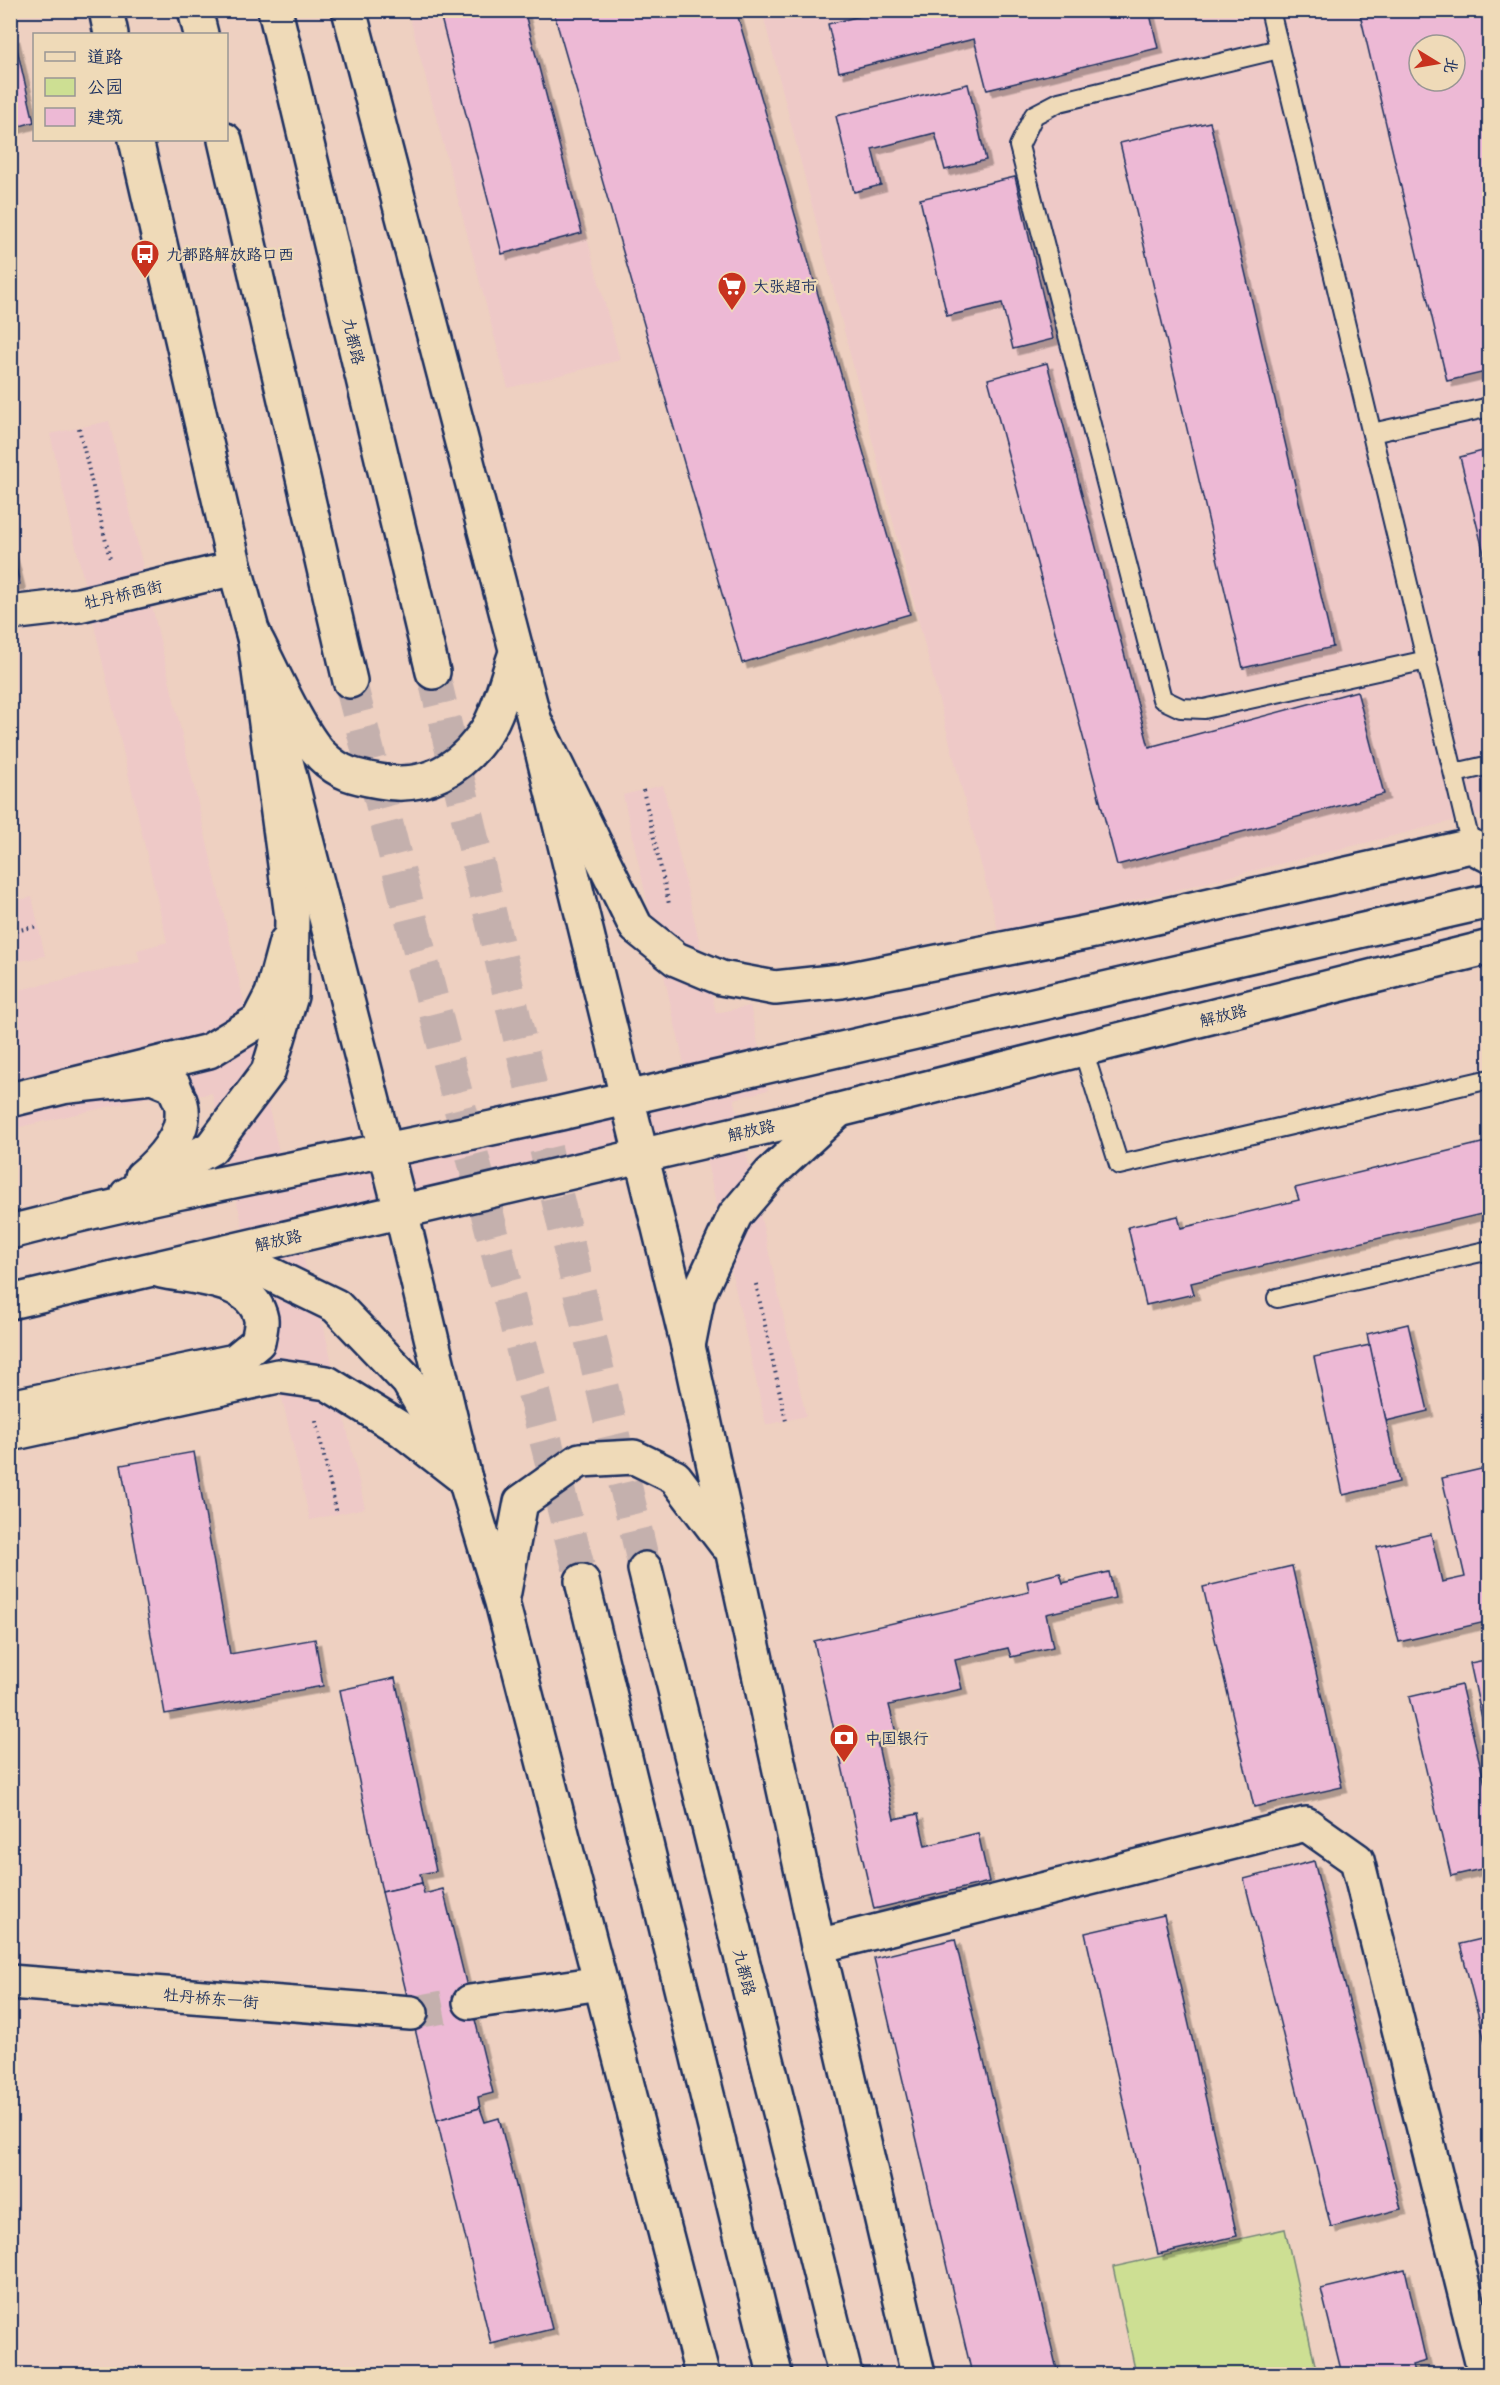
<svg xmlns="http://www.w3.org/2000/svg" width="1500" height="2385" viewBox="0 0 1500 2385" font-family="'Patrick Hand','LXGW WenKai TC',sans-serif">
<style>
.built{fill:#eec9c7;fill-rule:evenodd}
.green{fill:#cddf93;stroke:#748778;stroke-width:1.5}
.building{fill:#edb9d5;stroke:#1b2f5e;stroke-width:1.5;fill-rule:evenodd;filter:url(#shadow)}
.lines{fill:none;stroke-linecap:round;stroke-linejoin:round}
.street-tunnel{stroke:#c4b0ad;stroke-width:33;stroke-dasharray:33 16;stroke-linecap:butt}
.primary-tunnel{stroke:#c4b0ad;stroke-width:33;stroke-dasharray:33 16;stroke-linecap:butt}
.lane-casing{stroke:#1b2f5e;stroke-width:22}
.street-casing{stroke:#1b2f5e;stroke-width:38}
.secondary-casing{stroke:#1b2f5e;stroke-width:38}
.primary-casing{stroke:#1b2f5e;stroke-width:38}
.path{stroke:#1b2f5e;stroke-width:4;stroke-dasharray:1.5 4.5;stroke-linecap:butt}
.lane{stroke:#efdab8;stroke-width:18}
.street{stroke:#efdab8;stroke-width:33}
.secondary{stroke:#efdab8;stroke-width:33}
.primary{stroke:#efdab8;stroke-width:33}
.labels{text-anchor:middle;dominant-baseline:central;stroke-width:4.5;stroke-linejoin:round;paint-order:stroke}
.poi-label{font-size:16px;fill:#1b2f5e;stroke:#efdab8;text-anchor:start}
.street-label{font-size:16px;fill:#1b2f5e;stroke:#efdab8}
</style>
<defs>
<filter id="shadow"><feDropShadow dx="5.5" dy="5.5" stdDeviation="0" flood-color="#0004"/></filter>
</defs>
<rect width="100%" height="100%" fill="#eed0c1"/>
<filter id="ink" filterUnits="userSpaceOnUse"><feTurbulence type="fractalNoise" baseFrequency=".0167" numOctaves="2"/><feDisplacementMap in="SourceGraphic" scale="12" xChannelSelector="R" yChannelSelector="G"/><feConvolveMatrix kernelMatrix="1 2 1 2 8 2 1 2 1" color-interpolation-filters="sRGB"/></filter>
<g filter="url(#ink)">
<!-- built -->
<g class="built">
<path d="M 408,11 L 526,11 L 620,360 L 508,388 Z"/>
<path d="M 762,11 L 1489,11 L 1489,812 L 999,934 ZM 1419,45 L 1455,45 L 1455,81 L 1419,81 Z"/>
<path d="M 109,421 L 286,1182 L 690,1090 L 623,795 L 663,785 L 716,1013 L 750,1006 L 768,1090 L 734,1099 L 806,1416 L 766,1425 L 701,1136 L 297,1230 L 313,1298 L 318,1302 L 365,1508 L 310,1520 L 212,1093 L 174,1101 L 172,1092 L 11,1129 L 10,992 L 140,962 L 137,950 L 167,942 L 50,434 Z"/>
<path d="M 32,897 L 45,956 L 11,963 L 11,902 Z"/>
</g>
<!-- green -->
<path class="green" d="M 1285,2229 L 1317,2374 L 1136,2374 L 1113,2267 Z"/>
<!-- building -->
<g class="building">
<path d="M 439,10 L 524,10 L 582,233 L 502,254 Z"/>
<path d="M 553,10 L 736,10 L 910,614 L 742,663 Z"/>
<path d="M 884,10 L 1149,10 L 1158,48 L 987,90 L 974,39 L 839,72 L 828,24 Z"/>
<path d="M 1359,10 L 1490,10 L 1490,371 L 1447,381 ZM 1419,45 L 1455,45 L 1455,81 L 1419,81 Z"/>
<path d="M 14,36 L 34,122 L 10,129 L 10,37 Z"/>
<path d="M 968,84 L 986,160 L 945,170 L 935,133 L 872,149 L 881,185 L 854,192 L 836,116 Z"/>
<path d="M 1210,122 L 1333,647 L 1243,668 L 1120,143 Z"/>
<path d="M 1015,177 L 1053,339 L 1013,349 L 1002,303 L 947,316 L 920,199 Z"/>
<path d="M 1047,363 L 1149,747 L 1357,691 L 1384,794 L 1117,865 L 988,379 Z"/>
<path d="M 1490,449 L 1490,578 L 1460,457 Z"/>
<path d="M 10,544 L 20,584 L 10,586 Z"/>
<path d="M 1490,1141 L 1490,1212 L 1191,1283 L 1194,1294 L 1146,1305 L 1128,1227 L 1178,1216 L 1181,1228 L 1299,1200 L 1295,1188 Z"/>
<path d="M 1408,1324 L 1428,1411 L 1386,1421 L 1367,1334 Z"/>
<path d="M 1370,1345 L 1399,1482 L 1343,1495 L 1314,1357 Z"/>
<path d="M 194,1452 L 230,1654 L 315,1639 L 323,1686 L 165,1714 L 121,1465 Z"/>
<path d="M 1490,1467 L 1490,1621 L 1399,1642 L 1377,1547 L 1431,1534 L 1442,1582 L 1465,1577 L 1442,1478 Z"/>
<path d="M 1292,1566 L 1342,1787 L 1254,1807 L 1203,1587 Z"/>
<path d="M 1109,1572 L 1115,1598 L 1046,1614 L 1053,1647 L 1011,1657 L 1008,1648 L 955,1660 L 962,1689 L 889,1705 L 897,1737 L 877,1741 L 894,1819 L 918,1814 L 925,1846 L 978,1833 L 989,1882 L 874,1909 L 814,1641 L 1029,1592 L 1027,1581 L 1060,1573 L 1063,1583 Z"/>
<path d="M 1490,1659 L 1490,1755 L 1470,1663 Z"/>
<path d="M 395,1678 L 436,1871 L 420,1874 L 422,1883 L 382,1892 L 340,1690 Z"/>
<path d="M 1461,1685 L 1490,1805 L 1490,1867 L 1451,1876 L 1409,1697 Z"/>
<path d="M 1314,1861 L 1401,2209 L 1331,2227 L 1244,1879 Z"/>
<path d="M 422,1883 L 424,1894 L 443,1889 L 493,2093 L 478,2097 L 480,2108 L 437,2120 L 382,1892 Z"/>
<path d="M 1164,1915 L 1237,2236 L 1158,2254 L 1085,1933 Z"/>
<path d="M 1490,1937 L 1490,2061 L 1460,1944 Z"/>
<path d="M 955,1939 L 1058,2374 L 972,2374 L 874,1958 Z"/>
<path d="M 480,2108 L 485,2122 L 499,2118 L 552,2329 L 491,2344 L 437,2120 Z"/>
<path d="M 1405,2269 L 1426,2361 L 1412,2365 L 1414,2374 L 1342,2374 L 1321,2289 Z"/>
</g>
<g class="lines">
<!-- street-tunnel -->
<path class="street-tunnel" d="M 411,2013 L 470,2002"/>
<!-- primary-tunnel -->
<g class="primary-tunnel">
<path d="M 433,672 L 645,1569"/>
<path d="M 350,681 L 582,1581"/>
</g>
<!-- lane casing -->
<g class="lane-casing">
<g id="lane">
<path d="M 1270,10 L 1471,846"/>
<path d="M 1279,49 L 1059,102 L 1034,115 L 1019,146 L 1162,699 L 1181,708 L 1204,709 L 1427,660"/>
<path d="M 1372,433 L 1490,407"/>
<path d="M 1455,773 L 1490,765"/>
<path d="M 1083,1050 L 1119,1165 L 1490,1079"/>
<path d="M 1277,1298 L 1490,1250"/>
</g>
</g>
<!-- street casing -->
<g class="street-casing">
<g id="street">
<path d="M 10,613 L 79,605 L 235,568"/>
<path d="M 818,1946 L 1306,1824 L 1357,1860 L 1485,2374"/>
<path d="M 10,1982 L 411,2013"/>
<path d="M 470,2002 L 601,1983"/>
</g>
</g>
<!-- secondary casing -->
<g class="secondary-casing">
<g id="secondary">
<path d="M 106,10 L 111,34"/>
<path d="M 349,10 L 535,722 L 688,1346 L 818,1946 L 918,2374"/>
<path d="M 136,140 L 235,568 L 261,663"/>
<path d="M 257,641 C 273,672 299,732 322,756 C 340,774 356,777 379,781 C 425,790 462,769 487,730 C 500,710 507,676 516,653"/>
<path d="M 278,730 L 401,1211 L 465,1479 L 502,1602 L 702,2374"/>
<path d="M 10,1100 L 209,1051 L 258,1021 L 272,994 L 286,942"/>
<path d="M 10,1434 L 278,1376 L 327,1383 L 398,1427 L 465,1479"/>
<path d="M 503,1597 L 521,1502 L 580,1460 L 634,1457 L 675,1477 L 726,1544"/>
</g>
</g>
<!-- primary casing -->
<g class="primary-casing">
<g id="primary">
<path d="M 195,10 L 201,34"/>
<path d="M 275,10 L 433,672"/>
<path d="M 225,140 L 350,681"/>
<path d="M 535,722 L 636,927 L 676,959 L 721,978 L 775,988 L 841,981 L 1099,930 L 1471,846 L 1490,856"/>
<path d="M 69,1086 L 152,1077 L 174,1086 C 176,1093 182,1102 182,1109 C 185,1135 160,1162 142,1177"/>
<path d="M 127,1195 L 211,1148 L 268,1072 L 291,996 L 292,917 L 254,634"/>
<path d="M 10,1232 C 192,1185 378,1154 561,1113 C 871,1045 1180,971 1490,901"/>
<path d="M 206,1270 L 262,1270 L 336,1306 L 408,1381 L 465,1479"/>
<path d="M 10,1302 L 839,1110 L 1490,947"/>
<path d="M 688,1346 L 698,1295 L 735,1215 L 770,1174 L 838,1111"/>
<path d="M 10,1407 L 235,1361 L 258,1342 C 259,1335 262,1326 261,1319 C 253,1278 193,1278 161,1271"/>
<path d="M 645,1569 L 845,2374"/>
<path d="M 582,1581 L 775,2374"/>
</g>
</g>
<!-- path -->
<g class="path">
<path d="M 79,428 L 110,559"/>
<path d="M 643,790 L 669,904"/>
<path d="M 10,932 L 38,926"/>
<path d="M 756,1284 L 786,1421"/>
<path d="M 316,1421 L 337,1514"/>
</g>
<!-- lane -->
<use href="#lane" class="lane"/>
<!-- street -->
<use href="#street" class="street"/>
<!-- secondary -->
<use href="#secondary" class="secondary"/>
<!-- primary -->
<use href="#primary" class="primary"/>
</g>
</g>
<!-- icons -->
<defs>
<g id="bus-pin" transform="scale(1.5)"><path d="M0 17L-7.5 6A9.5 9.5 0 1 1 7.5 6Z" fill="#c8321e" stroke="#efdab8"/><path d="M-5-6H5V4H4V6H2V4H-2V6H-4V4H-5ZM-3.5-4V0h7V-4ZM-3.5 1.2v1.5H-2V1.2ZM2 1.2v1.5H3.5V1.2Z" fill="#fff"/></g>
<g id="supermarket-pin" transform="scale(1.5)"><path d="M0 17L-7.5 6A9.5 9.5 0 1 1 7.5 6Z" fill="#c8321e" stroke="#efdab8"/><path d="M-6-5.5h2.5l.6 2H6L4.5 2H-2.5L-4.4-4H-6ZM-1.5 3.2a1.3 1.3 0 1 0 .1 0ZM3 3.2a1.3 1.3 0 1 0 .1 0Z" fill="#fff"/></g>
<g id="bank-pin" transform="scale(1.5)"><path d="M0 17L-7.5 6A9.5 9.5 0 1 1 7.5 6Z" fill="#c8321e" stroke="#efdab8"/><path d="M-6-4H6V4H-6ZM0-2.3a2.3 2.3 0 1 0 0 4.6a2.3 2.3 0 1 0 0-4.6Z" fill="#fff"/></g>
</defs>
<g fill-rule="evenodd">
<use href="#bus-pin" x="145" y="254"/>
<use href="#supermarket-pin" x="732" y="286"/>
<use href="#bank-pin" x="844" y="1738"/>
</g>
<g class="labels">
<!-- poi labels -->
<g class="poi-label">
<text x="166" y="254">九都路解放路口西</text>
<text x="753" y="286">大张超市</text>
<text x="865" y="1738">中国银行</text>
</g>
<!-- street labels -->
<g class="street-label">
<text transform="translate(354 341) rotate(77)">九都路</text>
<text transform="translate(123 594) rotate(-13)">牡丹桥西街</text>
<text transform="translate(1223 1015) rotate(-14)">解放路</text>
<text transform="translate(751 1130) rotate(-13)">解放路</text>
<text transform="translate(278 1240) rotate(-13)">解放路</text>
<text transform="translate(745 1972) rotate(76)">九都路</text>
<text transform="translate(211 1998) rotate(5)">牡丹桥东一街</text>
</g>
</g>
<!-- margin -->
<rect width="1500" height="2385" fill="none" stroke="#efdab8" stroke-width="36"/>
<rect x="18" y="18" width="1464" height="2349" fill="none" stroke="#1b2f5e" stroke-width="2" filter="url(#ink)"/>
<!-- legend -->
<rect x="33" y="33" width="195" height="108" fill="#efdab8" stroke="#9a9694" stroke-width="1.5"/>
<rect x="45" y="52" width="30" height="9" fill="#efdab8" stroke="#9a9694" stroke-width="1.5"/>
<text x="87" y="63" font-size="18" fill="#1b2f5e">道路</text>
<rect x="45" y="78" width="30" height="18" fill="#cddf93" stroke="#9a9694" stroke-width="1.5"/>
<text x="87" y="93" font-size="18" fill="#1b2f5e">公园</text>
<rect x="45" y="108" width="30" height="18" fill="#edb9d5" stroke="#9a9694" stroke-width="1.5"/>
<text x="87" y="123" font-size="18" fill="#1b2f5e">建筑</text>
<!-- north arrow -->
<g transform="translate(1437 63) rotate(101)"><circle r="28" fill="#efdab8" stroke="#9a9694" stroke-width="1.5"/>
<path d="M0-4.5L10 22L0 15L-10 22Z" fill="#c8321e"/>
<text y="-9" font-size="16" font-weight="bold" text-anchor="middle" fill="#1b2f5e">北</text>
</g>
</svg>
